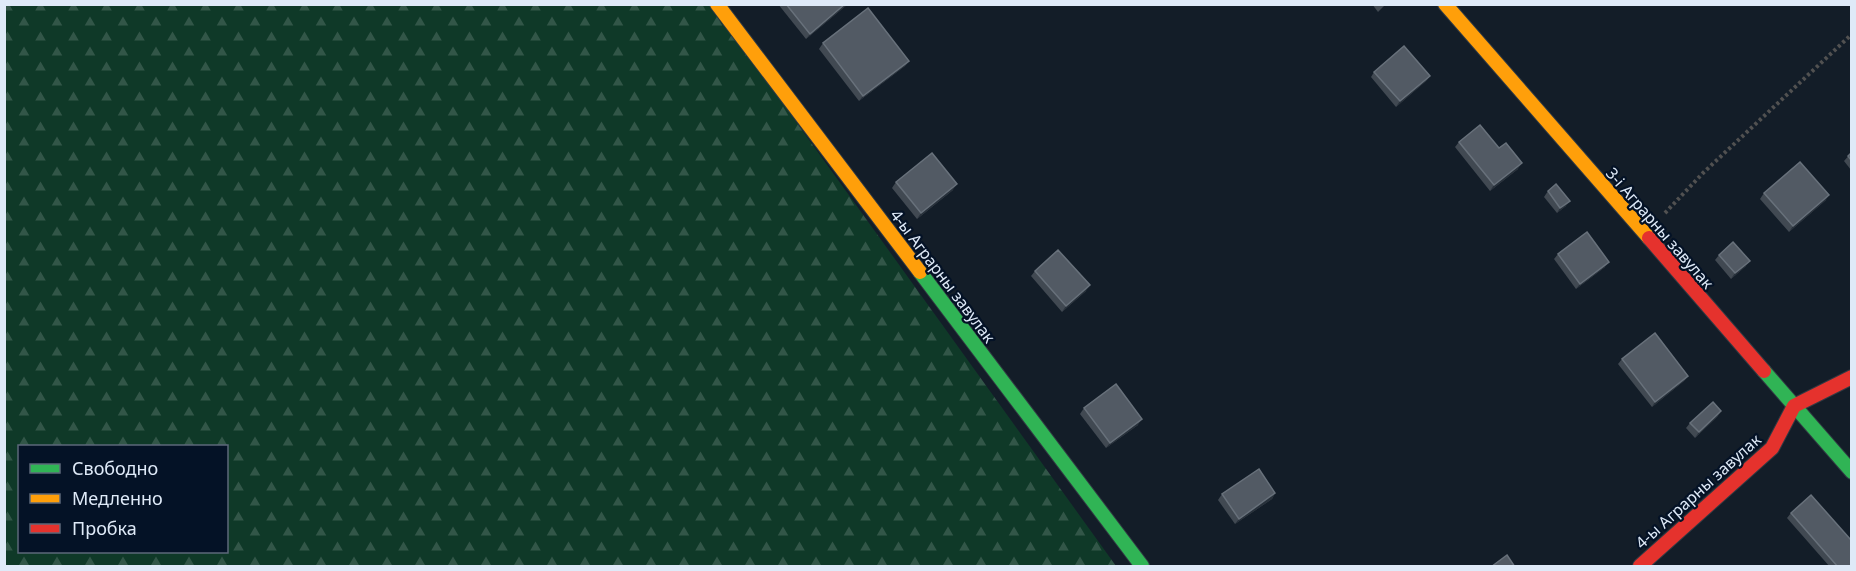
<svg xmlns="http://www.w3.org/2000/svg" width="1856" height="571" viewBox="0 0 1856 571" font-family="'Noto Sans',sans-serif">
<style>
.forest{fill:url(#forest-firs);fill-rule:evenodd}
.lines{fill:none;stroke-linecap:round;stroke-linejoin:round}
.fast-casing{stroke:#313a43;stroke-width:16}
.slow-casing{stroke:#313a43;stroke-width:16}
.jam-casing{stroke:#313a43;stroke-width:16}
.path{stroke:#515151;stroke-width:4;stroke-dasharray:3 3;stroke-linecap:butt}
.fast{stroke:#30b455;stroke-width:14}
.slow{stroke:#ff9f0a;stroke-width:14}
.jam{stroke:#e5322d;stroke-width:14}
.wall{fill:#414952}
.shaded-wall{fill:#27303a}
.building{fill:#525a64;stroke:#68717b;stroke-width:1.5}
.labels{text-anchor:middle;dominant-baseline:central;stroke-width:4.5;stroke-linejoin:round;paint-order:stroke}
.street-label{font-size:16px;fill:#dfeaf8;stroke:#041226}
</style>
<defs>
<pattern id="forest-firs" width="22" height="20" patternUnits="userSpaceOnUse" patternTransform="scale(1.5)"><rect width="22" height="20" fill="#0f3928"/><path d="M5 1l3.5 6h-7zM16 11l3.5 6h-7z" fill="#325648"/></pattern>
</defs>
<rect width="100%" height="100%" fill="#131d28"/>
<!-- forest -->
<path class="forest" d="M 4,5 L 712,5 L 1116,566 L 5,566 ZM 20,446 L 226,446 L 226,552 L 20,552 Z"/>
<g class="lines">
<!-- fast casing -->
<g class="fast-casing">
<g id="fast">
<path d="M 920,272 L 1142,566"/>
<path d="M 1764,371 L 1852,472"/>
</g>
</g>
<!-- slow casing -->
<g class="slow-casing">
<g id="slow">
<path d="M 717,4 L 920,272"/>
<path d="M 1445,4 L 1649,238"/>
</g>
</g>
<!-- jam casing -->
<g class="jam-casing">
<g id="jam">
<path d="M 1649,238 L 1764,371"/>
<path d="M 1640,566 L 1772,448 L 1794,406 L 1852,377"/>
</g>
</g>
<!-- path -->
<path class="path" d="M 1665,213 L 1703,173 L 1852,34"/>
<!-- fast -->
<use href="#fast" class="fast"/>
<!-- slow -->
<use href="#slow" class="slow"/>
<!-- jam -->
<use href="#jam" class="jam"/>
</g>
<!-- wall -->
<g class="wall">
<path d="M 778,4 L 848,4 L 806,39 Z"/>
<path d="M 1372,4 L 1386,4 L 1378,12 Z"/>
<path d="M 823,43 L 909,61 L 905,66 L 859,101 L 819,49 Z"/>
<path d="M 1374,72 L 1430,76 L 1426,81 L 1396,107 L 1371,77 Z"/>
<path d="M 1459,142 L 1499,148 L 1518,169 L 1490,191 L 1455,147 Z"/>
<path d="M 1851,153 L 1851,170 L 1844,161 Z"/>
<path d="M 896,182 L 953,190 L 917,219 L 892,188 Z"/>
<path d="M 1548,191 L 1566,206 L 1557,213 L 1544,197 Z"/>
<path d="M 1764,193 L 1826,200 L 1789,232 L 1760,199 Z"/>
<path d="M 1558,254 L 1605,267 L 1576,289 L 1554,259 Z"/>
<path d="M 1719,255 L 1746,266 L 1731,279 L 1715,260 Z"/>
<path d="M 1035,271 L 1086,291 L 1062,312 L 1031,276 Z"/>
<path d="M 1622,359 L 1688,376 L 1684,381 L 1652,407 L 1618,364 Z"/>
<path d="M 1084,408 L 1138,425 L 1106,448 L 1080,414 Z"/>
<path d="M 1718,416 L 1695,438 L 1686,428 L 1690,423 Z"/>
<path d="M 1275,493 L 1272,499 L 1235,524 L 1218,500 L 1222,494 Z"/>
<path d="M 1791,513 L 1851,567 L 1830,567 L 1787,518 Z"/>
</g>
<!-- shaded-wall -->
<g class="shaded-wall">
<path d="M 845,4 L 848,4 L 806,39 L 810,34 Z"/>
<path d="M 909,61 L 905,66 L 859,101 L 863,96 Z"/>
<path d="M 1430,76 L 1426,81 L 1396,107 L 1400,101 Z"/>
<path d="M 1522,163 L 1518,169 L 1490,191 L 1494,185 Z"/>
<path d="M 957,184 L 953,190 L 917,219 L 921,213 Z"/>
<path d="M 1829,195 L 1826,200 L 1789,232 L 1793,226 Z"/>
<path d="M 1570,201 L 1566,206 L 1557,213 L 1560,208 Z"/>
<path d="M 1750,261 L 1746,266 L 1731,279 L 1735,273 Z"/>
<path d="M 1609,262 L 1605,267 L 1576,289 L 1580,284 Z"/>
<path d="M 1090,285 L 1086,291 L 1062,312 L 1066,306 Z"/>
<path d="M 1688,376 L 1684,381 L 1652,407 L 1655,402 Z"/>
<path d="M 1721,411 L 1718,416 L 1695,438 L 1699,432 Z"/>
<path d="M 1142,419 L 1138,425 L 1106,448 L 1110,443 Z"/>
<path d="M 1275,493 L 1272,499 L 1235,524 L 1239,519 Z"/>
</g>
<!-- building -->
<g class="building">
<path d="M 786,4 L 845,4 L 810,34 Z"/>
<path d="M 868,8 L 909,61 L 863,96 L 823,43 Z"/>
<path d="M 1404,46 L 1430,76 L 1400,101 L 1374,72 Z"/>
<path d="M 1480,125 L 1499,148 L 1506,143 L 1522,163 L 1494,185 L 1459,142 Z"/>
<path d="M 932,153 L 957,184 L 921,213 L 896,182 Z"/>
<path d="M 1851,153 L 1851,160 L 1848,156 Z"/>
<path d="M 1800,162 L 1829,195 L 1793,226 L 1764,193 Z"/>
<path d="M 1556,184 L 1570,201 L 1560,208 L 1548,191 Z"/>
<path d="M 1587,232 L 1609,262 L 1580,284 L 1558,254 Z"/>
<path d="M 1733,242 L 1750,261 L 1735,273 L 1719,255 Z"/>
<path d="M 1058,250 L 1090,285 L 1066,306 L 1035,271 Z"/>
<path d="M 1655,333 L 1688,376 L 1655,402 L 1622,359 Z"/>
<path d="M 1116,384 L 1142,419 L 1110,443 L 1084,408 Z"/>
<path d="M 1713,402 L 1721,411 L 1699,432 L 1690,423 Z"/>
<path d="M 1259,469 L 1275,493 L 1239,519 L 1222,494 Z"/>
<path d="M 1811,495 L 1851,540 L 1851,567 L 1838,567 L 1791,513 Z"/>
<path d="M 1507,555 L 1515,567 L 1491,567 Z"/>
</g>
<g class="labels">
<!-- street labels -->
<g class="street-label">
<text transform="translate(1660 228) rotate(49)">3-і Аграрны завулак</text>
<text transform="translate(943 276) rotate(53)">4-ы Аграрны завулак</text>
<text transform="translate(1698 491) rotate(-42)">4-ы Аграрны завулак</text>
</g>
</g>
<!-- border -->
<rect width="1856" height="571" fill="none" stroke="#dfeaf8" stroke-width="12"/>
<!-- legend -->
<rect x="18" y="445" width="210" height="108" fill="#041226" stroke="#5c687a" stroke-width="1.5"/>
<rect x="30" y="464" width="30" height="9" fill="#30b455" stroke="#5c687a" stroke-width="1.5"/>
<text x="72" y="475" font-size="18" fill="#dfeaf8">Свободно</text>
<rect x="30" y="494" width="30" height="9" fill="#ff9f0a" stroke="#5c687a" stroke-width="1.5"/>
<text x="72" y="505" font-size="18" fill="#dfeaf8">Медленно</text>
<rect x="30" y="524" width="30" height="9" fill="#e5322d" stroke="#5c687a" stroke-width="1.5"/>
<text x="72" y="535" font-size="18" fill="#dfeaf8">Пробка</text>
</svg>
